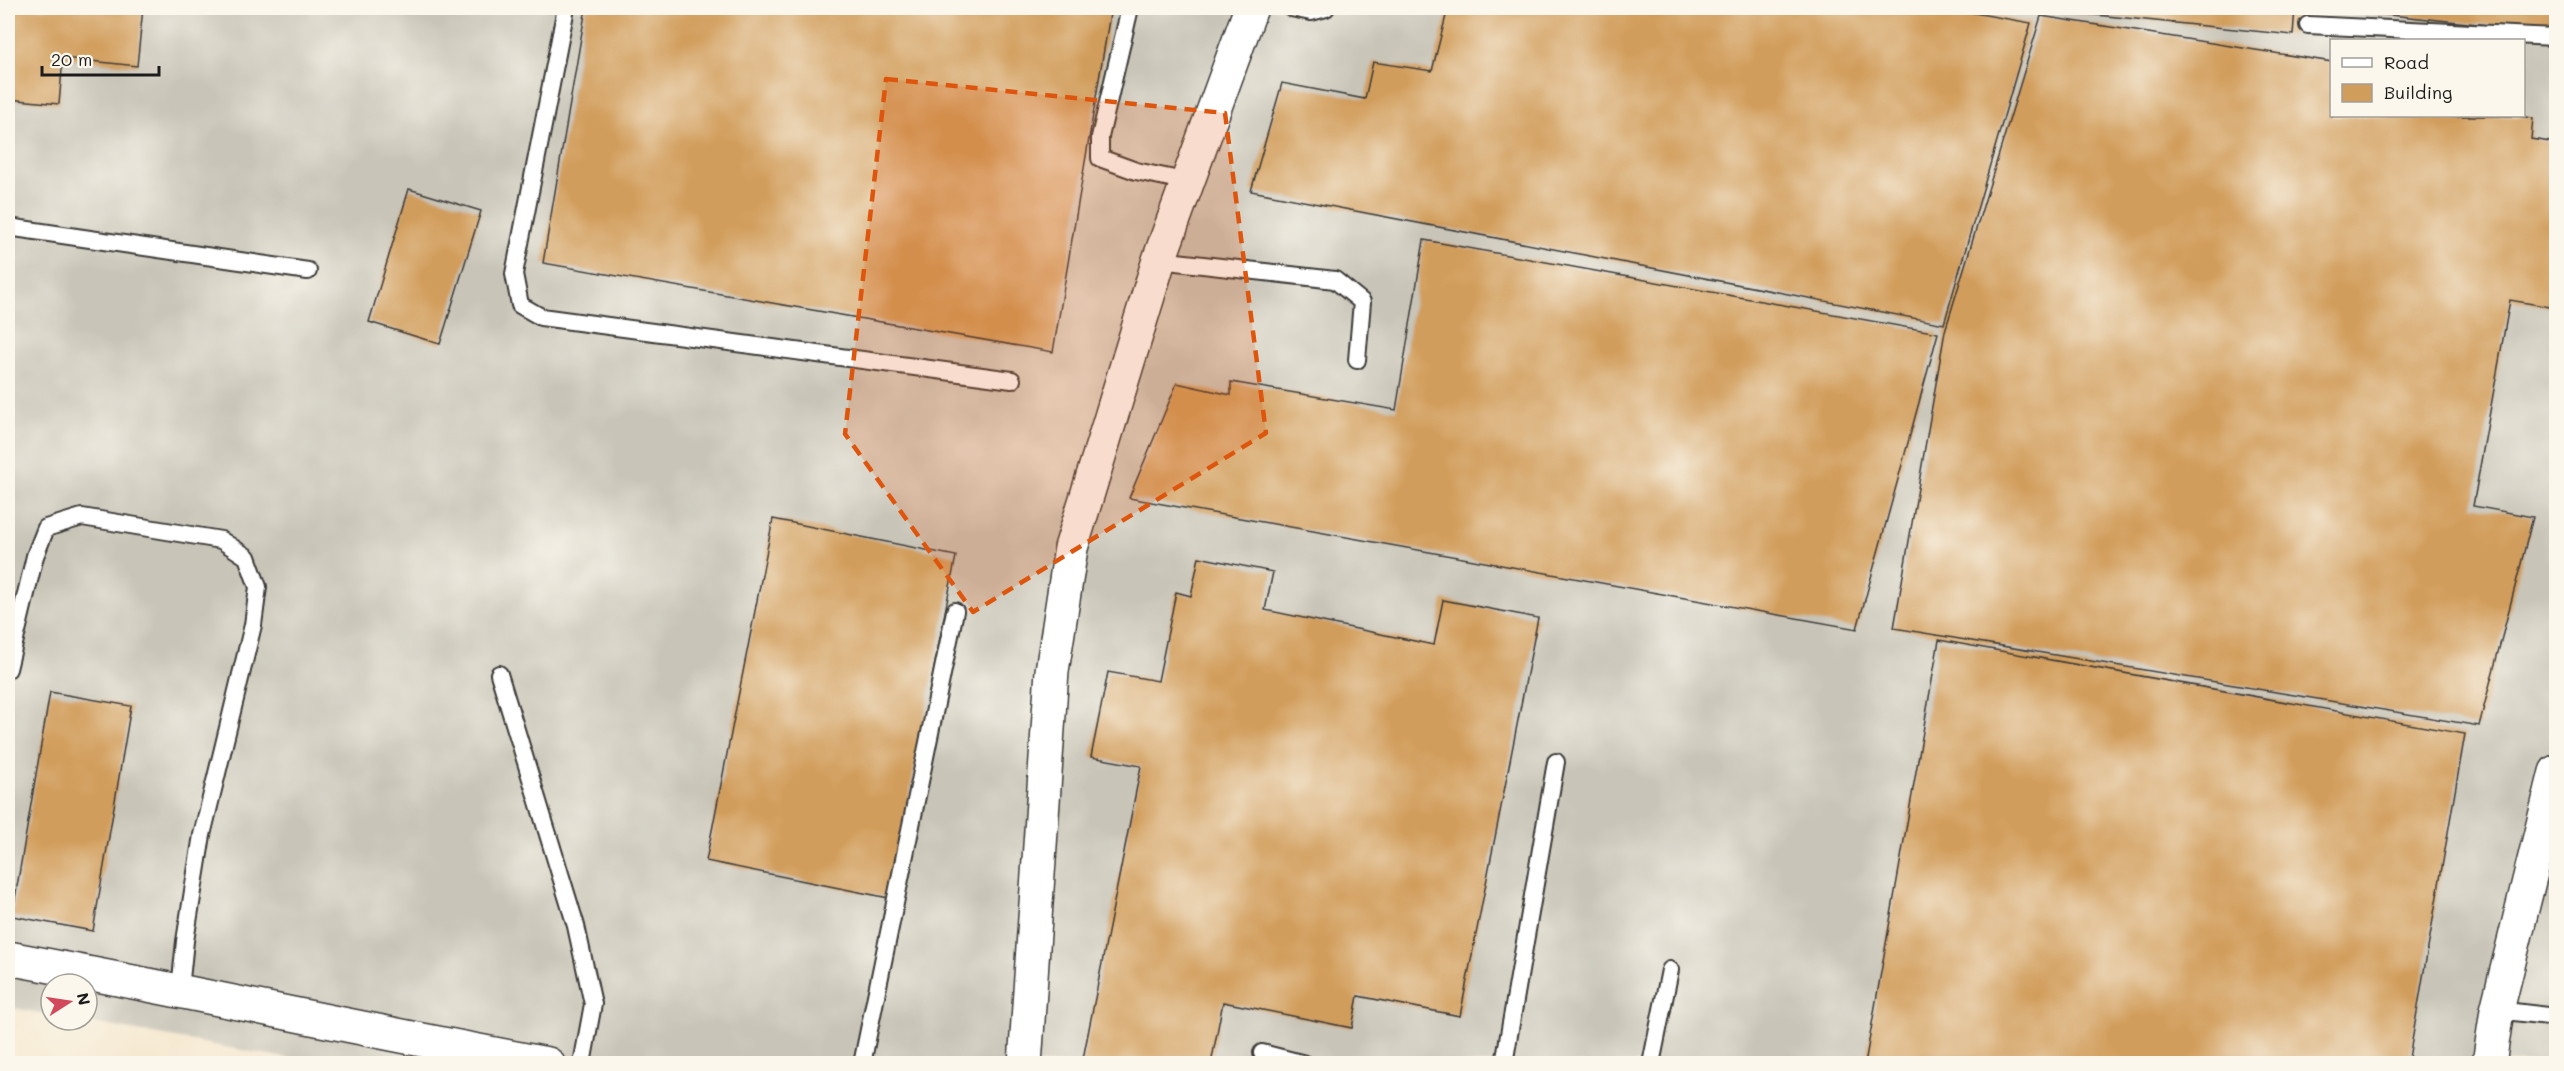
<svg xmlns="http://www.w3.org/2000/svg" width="2564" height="1071" viewBox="0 0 2564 1071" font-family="Mali,sans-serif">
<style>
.industrial{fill:#c8c4b8;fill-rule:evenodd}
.building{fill:#d19d5b}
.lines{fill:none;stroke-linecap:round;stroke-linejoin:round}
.service-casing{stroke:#3d3a37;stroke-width:20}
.minor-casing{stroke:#3d3a37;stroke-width:36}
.tertiary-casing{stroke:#3d3a37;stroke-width:36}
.service{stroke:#fff;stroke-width:16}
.minor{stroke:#fff;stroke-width:33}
.tertiary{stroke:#fff;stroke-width:33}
.marked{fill:#de560d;fill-opacity:0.2;stroke:#de560d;stroke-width:4.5;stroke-dasharray:12 8;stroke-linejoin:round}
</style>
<rect width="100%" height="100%" fill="#fbf7ec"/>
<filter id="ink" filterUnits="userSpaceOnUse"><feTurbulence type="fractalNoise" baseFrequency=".0167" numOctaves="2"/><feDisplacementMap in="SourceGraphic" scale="12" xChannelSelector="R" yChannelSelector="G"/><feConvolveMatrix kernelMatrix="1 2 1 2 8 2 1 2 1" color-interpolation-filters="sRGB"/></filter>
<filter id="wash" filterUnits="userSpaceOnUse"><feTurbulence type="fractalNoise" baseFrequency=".008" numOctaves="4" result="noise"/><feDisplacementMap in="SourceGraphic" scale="24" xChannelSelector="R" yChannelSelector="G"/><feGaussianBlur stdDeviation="1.35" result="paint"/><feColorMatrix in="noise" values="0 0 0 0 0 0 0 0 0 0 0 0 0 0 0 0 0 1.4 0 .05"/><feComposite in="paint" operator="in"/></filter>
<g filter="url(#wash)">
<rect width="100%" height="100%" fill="#f5e7ce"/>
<!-- industrial -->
<path class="industrial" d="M 8,8 L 2556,8 L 2556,1063 L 319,1064 L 77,1020 L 87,1020 L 87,984 L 51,984 L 51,1015 L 8,1007 ZM 2332,40 L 2524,40 L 2524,116 L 2332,116 Z"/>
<g id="blocks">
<!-- building -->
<g class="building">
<path d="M 8,8 L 143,8 L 137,66 L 63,58 L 59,104 L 8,99 Z"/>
<path d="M 586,8 L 1111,8 L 1053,352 L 543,263 Z"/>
<path d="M 1448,8 L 1589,8 L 1609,10 L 1610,8 L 1946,8 L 2031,23 L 1944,324 L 1251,191 L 1282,83 L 1365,99 L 1373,62 L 1432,71 Z"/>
<path d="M 2049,8 L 2295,8 L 2293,35 L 2048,10 Z"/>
<path d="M 2331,8 L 2556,8 L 2556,32 L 2331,9 Z"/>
<path d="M 2041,16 L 2332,62 L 2332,116 L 2517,116 L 2533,118 L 2531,139 L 2556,143 L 2556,308 L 2510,300 L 2473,506 L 2533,517 L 2479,726 L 1894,628 L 1945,331 Z"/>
<path d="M 409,189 L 481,211 L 440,344 L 369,322 Z"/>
<path d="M 1424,240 L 1938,333 L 1857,629 L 1129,498 L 1177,383 L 1231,395 L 1231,382 L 1396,410 Z"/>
<path d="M 773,519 L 956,556 L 889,898 L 706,861 Z"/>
<path d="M 1199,557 L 1273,572 L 1265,610 L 1434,645 L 1443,600 L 1538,618 L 1460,1016 L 1358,996 L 1352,1028 L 1223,1002 L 1211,1064 L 1082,1064 L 1141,766 L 1091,757 L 1108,672 L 1158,681 L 1176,592 L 1191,596 Z"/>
<path d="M 1939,640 L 2465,734 L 2408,1064 L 1865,1064 Z"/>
<path d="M 50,692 L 131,706 L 93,931 L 12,916 Z"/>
</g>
</g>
</g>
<g filter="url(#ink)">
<use href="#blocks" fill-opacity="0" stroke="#3d3a37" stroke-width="1.5"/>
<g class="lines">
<!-- service casing -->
<g class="service-casing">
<g id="service">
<path d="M 566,8 L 514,274 L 520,305 L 541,317 L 1012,380"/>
<path d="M 1130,8 L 1100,137 L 1100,158 L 1136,171 L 1189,182"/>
<path d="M 1291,8 L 1311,12 L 1326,8"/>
<path d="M 2308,25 L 2556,37"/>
<path d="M 8,227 L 308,271"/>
<path d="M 1159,260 L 1335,280 L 1362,302 L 1357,360"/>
<path d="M 8,669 L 35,556 L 46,528 L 82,517 L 221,540 L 247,557 L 258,587 L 253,625 L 202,835 L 185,941 L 180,989"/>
<path d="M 499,674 L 576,926 L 593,1004 L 582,1064"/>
<path d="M 2497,1010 L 2556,1017"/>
<path d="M 1262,1053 L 1305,1064"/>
<path d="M 862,1064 L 955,611"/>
<path d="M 1504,1064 L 1556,762"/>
<path d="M 1651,1064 L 1670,970"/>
</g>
</g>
<!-- minor casing -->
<g class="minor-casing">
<g id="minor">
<path d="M 8,958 C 188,991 367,1031 548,1064"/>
<path d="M 2489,1064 L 2497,1010 L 2556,772"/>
</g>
</g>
<!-- tertiary casing -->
<g class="tertiary-casing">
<path id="tertiary" d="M 1025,1064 L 1052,671 L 1071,548 L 1159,260 L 1251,8"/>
</g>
<!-- service -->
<use href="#service" class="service"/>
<!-- minor -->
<use href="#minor" class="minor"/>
<!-- tertiary -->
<use href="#tertiary" class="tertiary"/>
</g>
</g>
<!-- marked area -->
<path class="marked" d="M 886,79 L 1225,113 L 1266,433 L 973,612 L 845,434 Z"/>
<!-- margin -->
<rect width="2564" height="1071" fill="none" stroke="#fbf7ec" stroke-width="30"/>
<!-- legend -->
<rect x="2330" y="39" width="195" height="78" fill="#fbf7ec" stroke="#a29f99" stroke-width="1.5"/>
<rect x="2342" y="58" width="30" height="9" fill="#ffffff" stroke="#a29f99" stroke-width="1.5"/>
<text x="2384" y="69" font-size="18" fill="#1c1c1c">Road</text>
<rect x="2342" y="84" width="30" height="18" fill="#d19d5b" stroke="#a29f99" stroke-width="1.5"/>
<text x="2384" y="99" font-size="18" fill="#1c1c1c">Building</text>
<!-- north arrow -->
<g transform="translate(69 1002) rotate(78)"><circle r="28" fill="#fbf7ec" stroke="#a29f99" stroke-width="1.5"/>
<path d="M0-4.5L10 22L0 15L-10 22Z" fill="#d1495b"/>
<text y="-9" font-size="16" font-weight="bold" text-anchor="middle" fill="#1c1c1c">N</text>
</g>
<!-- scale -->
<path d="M42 66v9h117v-9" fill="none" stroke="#1c1c1c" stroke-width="3"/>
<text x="51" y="66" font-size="18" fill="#1c1c1c" stroke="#fbf7ec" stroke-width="4.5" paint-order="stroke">20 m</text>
</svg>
